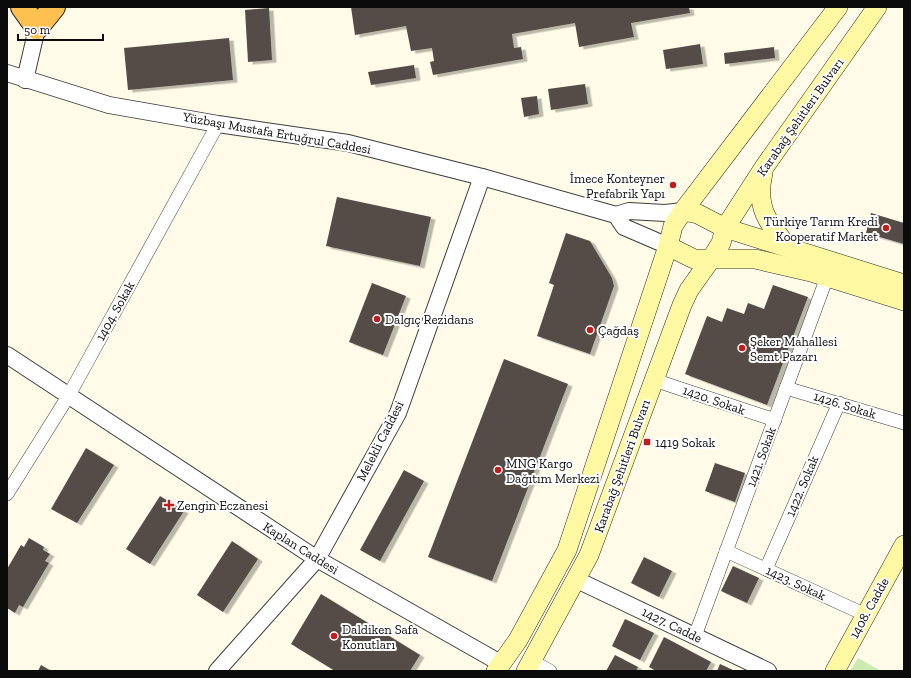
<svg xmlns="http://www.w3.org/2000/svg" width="911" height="678" viewBox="0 0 911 678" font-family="'Zilla Slab',serif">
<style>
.green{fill:#cdebb1}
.building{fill:#544c47;filter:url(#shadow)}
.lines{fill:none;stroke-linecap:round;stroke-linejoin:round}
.minor-casing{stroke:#3e3e3e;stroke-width:14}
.tertiary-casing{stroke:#3e3e3e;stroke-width:18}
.secondary-casing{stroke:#2d2d2d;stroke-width:20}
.trunk-casing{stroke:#1c1c1c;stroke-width:24}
.minor{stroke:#fff;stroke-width:13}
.tertiary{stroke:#fff;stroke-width:16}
.secondary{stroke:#fff8a3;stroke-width:19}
.trunk{stroke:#fec050;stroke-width:22}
.poi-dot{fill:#c11d1e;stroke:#fff;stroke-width:1.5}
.labels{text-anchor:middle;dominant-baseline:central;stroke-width:4;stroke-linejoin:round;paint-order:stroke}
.street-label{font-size:13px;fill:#0b0b0b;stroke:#fff}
.poi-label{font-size:13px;fill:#0b0b0b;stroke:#fff;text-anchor:start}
</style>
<defs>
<filter id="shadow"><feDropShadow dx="4.5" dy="2.5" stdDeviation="0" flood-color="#0004"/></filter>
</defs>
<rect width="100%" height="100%" fill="#fffbe8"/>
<!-- green -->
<path class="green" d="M 858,658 L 881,671 L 850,671 Z"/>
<!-- building -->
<g class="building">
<path d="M 351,7 L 689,7 L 690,13 L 631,23 L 634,37 L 579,47 L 575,23 L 512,34 L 514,48 L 521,47 L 523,59 L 433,75 L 430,62 L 434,61 L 432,48 L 411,51 L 406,26 L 355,35 Z"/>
<path d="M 269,8 L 272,60 L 248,62 L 245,10 Z"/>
<path d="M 229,38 L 233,80 L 128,90 L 124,48 Z"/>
<path d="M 700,44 L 703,64 L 666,69 L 663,50 Z"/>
<path d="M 774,47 L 775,58 L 725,64 L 724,53 Z"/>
<path d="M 414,65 L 416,78 L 371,85 L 368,72 Z"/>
<path d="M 585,84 L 588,104 L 551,110 L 548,89 Z"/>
<path d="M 537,96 L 539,114 L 524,117 L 521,98 Z"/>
<path d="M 337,197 L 431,217 L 420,266 L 326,246 Z"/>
<path d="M 871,213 L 904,223 L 904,244 L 866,233 Z"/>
<path d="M 566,233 L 590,241 L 612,278 L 614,286 L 590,354 L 537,336 L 554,285 L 549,283 Z"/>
<path d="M 372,283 L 406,296 L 383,355 L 349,342 Z"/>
<path d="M 773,285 L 808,297 L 767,405 L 685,374 L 707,316 L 722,322 L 727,308 L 744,314 L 748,303 L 764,309 Z"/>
<path d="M 504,359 L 568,384 L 492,581 L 428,557 Z"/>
<path d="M 86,448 L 114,465 L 77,523 L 51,509 Z"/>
<path d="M 715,463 L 745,473 L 735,502 L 705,491 Z"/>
<path d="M 404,470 L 424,481 L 380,561 L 360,550 Z"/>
<path d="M 160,496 L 184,511 L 150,564 L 126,549 Z"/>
<path d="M 29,538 L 44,547 L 43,550 L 50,554 L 45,561 L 49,563 L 23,607 L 19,605 L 15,613 L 7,608 L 7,569 L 21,545 L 24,547 Z"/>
<path d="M 232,541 L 258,559 L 223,612 L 197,595 Z"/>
<path d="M 644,557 L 672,571 L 659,597 L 631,583 Z"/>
<path d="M 733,566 L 759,578 L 747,603 L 721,591 Z"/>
<path d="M 321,594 L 420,655 L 410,671 L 335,671 L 291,644 Z"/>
<path d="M 625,619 L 654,633 L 640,660 L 612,646 Z"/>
<path d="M 664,637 L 711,662 L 706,671 L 656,671 L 649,667 Z"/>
<path d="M 615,655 L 638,667 L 636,671 L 606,671 Z"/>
<path d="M 720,664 L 735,671 L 717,671 Z"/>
<path d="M 41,665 L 51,671 L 38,671 Z"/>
</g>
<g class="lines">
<!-- minor casing -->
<g class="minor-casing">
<g id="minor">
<path d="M 654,380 L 775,420"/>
<path d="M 786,388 L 904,423"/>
<path d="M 7,494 L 69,395 L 218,124"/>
<path d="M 726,551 L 866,615"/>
<path d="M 766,569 L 839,403"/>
<path d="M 695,636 L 827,277"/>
<path d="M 532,661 L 550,671"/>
</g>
</g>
<!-- tertiary casing -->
<g class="tertiary-casing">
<g id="tertiary">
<path d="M 7,73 L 109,105 L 218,124 L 348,143 L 482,177 L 616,215"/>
<path d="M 25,80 L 37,28"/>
<path d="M 668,246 L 624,227 L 616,215 L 629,211 L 665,213 L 683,211"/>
<path d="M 7,355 L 317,559 L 502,664"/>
<path d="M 577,580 L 768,671"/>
<path d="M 217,671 L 317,559 L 398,413 L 482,177"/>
</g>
</g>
<!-- secondary casing -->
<g class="secondary-casing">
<g id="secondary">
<path d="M 763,173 C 755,208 768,223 789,248"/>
<path d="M 683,211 L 838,7"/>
<path d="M 668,246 L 694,259 L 711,259 L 721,243 L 725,228 L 765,166 L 877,7"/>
<path d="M 496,671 L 518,640 L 567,550 L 668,246 L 673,226 L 683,211 L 698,214 L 725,228 L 904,284"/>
<path d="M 526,671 L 589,555 L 682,305 L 689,290 L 711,259 L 755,259 L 811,272 L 904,301"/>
<path d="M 835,671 L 904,545"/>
</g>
</g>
<!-- trunk casing -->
<g class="trunk-casing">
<path id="trunk" d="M 22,7 L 37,28 L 54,7"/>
</g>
<!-- minor -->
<use href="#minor" class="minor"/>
<!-- tertiary -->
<use href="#tertiary" class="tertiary"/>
<!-- secondary -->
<use href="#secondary" class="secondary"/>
<!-- trunk -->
<use href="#trunk" class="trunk"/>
</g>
<!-- markers -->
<g class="poi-dot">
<circle cx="673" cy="185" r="4"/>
<circle cx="886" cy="228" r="4"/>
<circle cx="377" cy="319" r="4"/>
<circle cx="590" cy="330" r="4"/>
<circle cx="742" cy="348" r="4"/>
<rect x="643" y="438" width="8" height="8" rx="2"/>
<circle cx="498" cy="470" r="4"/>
<path d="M167 499h4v4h4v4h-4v4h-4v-4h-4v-4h4z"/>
<circle cx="334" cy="636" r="4"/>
</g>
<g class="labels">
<!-- street labels -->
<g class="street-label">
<text transform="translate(800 117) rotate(-55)">Karabağ Şehitleri Bulvarı</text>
<text transform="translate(277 133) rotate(10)">Yüzbaşı Mustafa Ertuğrul Caddesi</text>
<text transform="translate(115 311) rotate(-61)">1404. Sokak</text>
<text transform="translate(714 400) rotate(19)">1420. Sokak</text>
<text transform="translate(845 405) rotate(17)">1426. Sokak</text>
<text transform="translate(380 441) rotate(-63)">Melekli Caddesi</text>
<text transform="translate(761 457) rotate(-70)">1421. Sokak</text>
<text transform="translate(622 466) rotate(-70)">Karabağ Şehitleri Bulvarı</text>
<text transform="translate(802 486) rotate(-67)">1422. Sokak</text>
<text transform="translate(301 548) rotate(32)">Kaplan Caddesi</text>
<text transform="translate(796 583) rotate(25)">1423. Sokak</text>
<text transform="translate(869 608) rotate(-61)">1408. Cadde</text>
<text transform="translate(672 625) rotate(26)">1427. Cadde</text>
</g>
<!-- poi labels -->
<g class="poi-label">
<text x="665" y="178" text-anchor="end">İmece Konteyner<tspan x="665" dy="15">Prefabrik Yapı</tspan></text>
<text x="878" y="221" text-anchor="end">Türkiye Tarım Kredi<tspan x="878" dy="15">Kooperatif Market</tspan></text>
<text x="385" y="319">Dalgıç Rezidans</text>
<text x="598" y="330">Çağdaş</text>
<text x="750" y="341">Şeker Mahallesi<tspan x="750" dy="15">Semt Pazarı</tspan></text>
<text x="655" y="442">1419 Sokak</text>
<text x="506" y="463">MNG Kargo<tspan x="506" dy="15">Dağıtım Merkezi</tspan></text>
<text x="177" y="505">Zengin Eczanesi</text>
<text x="342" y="629">Daldiken Safa<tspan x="342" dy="15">Konutları</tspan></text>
</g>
</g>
<!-- border -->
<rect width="911" height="678" fill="none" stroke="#0b0b0b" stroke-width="16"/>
<!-- scale -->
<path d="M18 34v6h85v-6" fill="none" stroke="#0b0b0b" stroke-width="2"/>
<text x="24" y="34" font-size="12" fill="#0b0b0b" stroke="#ffffff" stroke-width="3" paint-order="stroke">50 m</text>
</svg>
